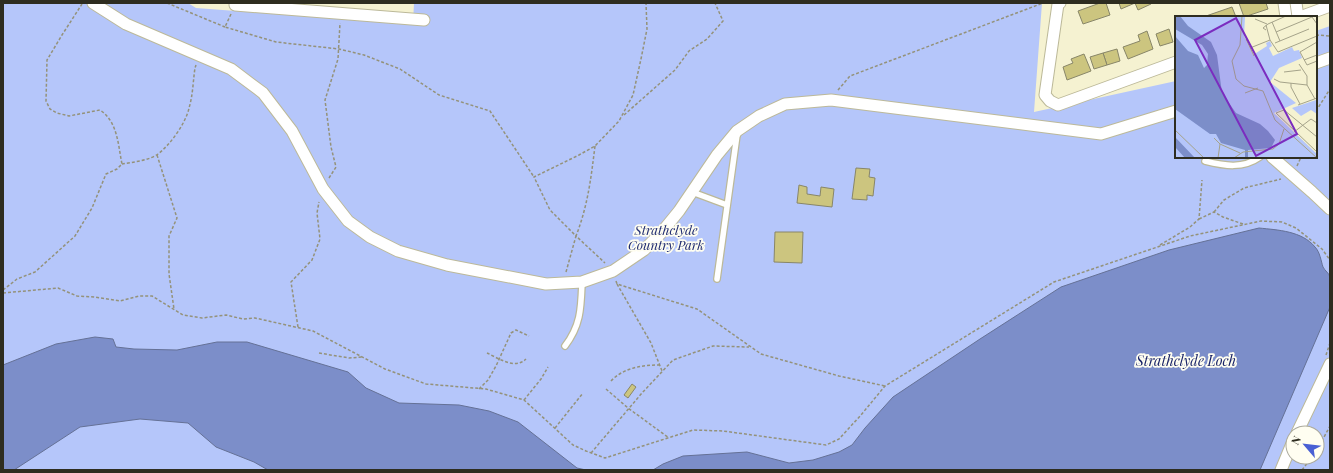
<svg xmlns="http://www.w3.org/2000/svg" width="1333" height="473" viewBox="0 0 1333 473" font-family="'Playfair Display',serif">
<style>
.green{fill:#b5c6fa;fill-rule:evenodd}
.water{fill:#7c8ec9;stroke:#657196}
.building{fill:#ccc57f;stroke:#888668}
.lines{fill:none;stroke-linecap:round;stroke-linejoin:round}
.lane-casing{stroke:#bcb999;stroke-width:8}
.street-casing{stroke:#bcb999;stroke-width:13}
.path{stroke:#94927a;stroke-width:1.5;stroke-dasharray:3 2;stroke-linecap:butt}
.lane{stroke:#fff;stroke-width:5.5}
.street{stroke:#fff;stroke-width:11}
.labels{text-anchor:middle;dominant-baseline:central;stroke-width:3.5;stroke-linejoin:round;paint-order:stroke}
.park-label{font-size:13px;font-style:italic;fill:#1f2b70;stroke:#fffef1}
.water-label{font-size:14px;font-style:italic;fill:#192368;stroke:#fffef1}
.inset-road{fill:none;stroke:#a5a38a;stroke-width:1}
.view{fill:#7b2cbf;fill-opacity:0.15;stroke:#7b2cbf;stroke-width:2}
.inset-edge{fill:none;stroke:#2e2d20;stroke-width:2}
</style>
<rect width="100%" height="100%" fill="#f5f2d1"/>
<!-- green -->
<path class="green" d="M 3,3 L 188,3 L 196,8 L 413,24 L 414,3 L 1042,3 L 1034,112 L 1176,81 L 1176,157 L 1316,157 L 1316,31 L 1330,26 L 1330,470 L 3,470 ZM 1293,433 L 1317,433 L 1317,457 L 1293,457 Z"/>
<!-- water -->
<g class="water">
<path d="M 1259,228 C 1278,230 1302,231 1315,247 C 1320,252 1321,261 1323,267 C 1325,271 1329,273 1330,277 L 1330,307 L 1260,470 L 653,470 L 663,464 L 683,456 L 747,452 L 789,463 L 813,460 L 839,452 L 852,445 L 865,428 L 893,397 L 980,339 L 1061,287 L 1169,250 Z"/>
<path d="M 95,337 L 113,339 L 116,347 L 134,349 L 177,350 L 217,342 L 247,342 L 348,372 L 366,388 L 399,403 L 459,405 L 489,411 L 518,422 L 577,468 L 586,470 L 268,470 L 254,462 L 216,447 L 188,423 L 140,419 L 80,427 L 14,470 L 3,470 L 3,365 L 56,344 Z"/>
</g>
<!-- building -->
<g class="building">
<path d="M 1100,3 L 1106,3 L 1110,15 L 1083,24 L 1078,11 Z"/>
<path d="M 1119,3 L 1150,3 L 1151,4 L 1138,10 L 1135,3 L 1121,9 Z"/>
<path d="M 1239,3 L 1266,3 L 1268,9 L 1244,17 Z"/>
<path d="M 1232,7 L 1236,17 L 1206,17 L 1206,16 Z"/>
<path d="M 1169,29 L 1173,42 L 1160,46 L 1156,34 Z"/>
<path d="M 1147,31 L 1153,49 L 1128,59 L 1123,47 L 1140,41 L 1138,35 Z"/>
<path d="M 1117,49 L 1120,61 L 1107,65 L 1103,53 Z"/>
<path d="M 1103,53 L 1107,65 L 1094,69 L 1090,57 Z"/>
<path d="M 1084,54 L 1091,71 L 1067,80 L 1063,67 L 1073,63 L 1071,59 Z"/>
<path d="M 856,168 L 870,169 L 869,177 L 875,178 L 873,196 L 867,195 L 867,200 L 852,199 Z"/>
<path d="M 799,185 L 807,187 L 807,194 L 820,196 L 821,187 L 834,189 L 832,207 L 797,203 Z"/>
<path d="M 775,232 L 803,232 L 802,263 L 774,262 Z"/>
<path d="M 632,384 L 636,387 L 628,398 L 624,395 Z"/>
</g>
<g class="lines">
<!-- lane casing -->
<g class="lane-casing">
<g id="lane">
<path d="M 1205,161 C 1225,166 1243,169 1260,157"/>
<path d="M 692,192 L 727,205"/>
<path d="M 717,279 L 737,135"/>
<path d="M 565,346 C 581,325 581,308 582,282"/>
</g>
</g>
<!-- street casing -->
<g class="street-casing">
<g id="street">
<path d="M 93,3 L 126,24 L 231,69 L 263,93 L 292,131 L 323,189 L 348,221 L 370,237 L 398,251 L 447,265 L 546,284 L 582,282 L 613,271 L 644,250 L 661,233 L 679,211 L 717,155 L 737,131 L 759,116 L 785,104 L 831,100 L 1101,134 L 1176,111"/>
<path d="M 1060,3 L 1058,4 L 1045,95 L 1050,101 L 1058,105 L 1176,62"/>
<path d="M 1284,3 L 1286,17"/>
<path d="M 1296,3 L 1298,17"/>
<path d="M 235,5 L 424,20"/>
<path d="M 1300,17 L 1330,6"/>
<path d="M 1316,63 L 1330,58"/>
<path d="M 1272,157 L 1312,192 L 1330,209"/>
<path d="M 1297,433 L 1330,364"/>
<path d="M 1281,470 L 1293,441"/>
</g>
</g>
<!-- path -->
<g class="path">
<path d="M 167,3 L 225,27"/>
<path d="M 231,14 L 225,27 L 276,42 L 339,49 L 364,55 L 400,69 L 439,95 L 490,111 L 534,177"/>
<path d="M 1316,35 L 1330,36"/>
<path d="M 838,90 L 850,76 L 1043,3"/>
<path d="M 1316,111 L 1330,89"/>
<path d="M 624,115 L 675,70 L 689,51 L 707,39 L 723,21 L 715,3"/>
<path d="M 595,146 C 591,178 588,205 576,236 L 605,263"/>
<path d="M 157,155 L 177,218 L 169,236 L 169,274 L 174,309"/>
<path d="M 122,164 C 133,162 148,161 158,154 C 170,145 186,123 189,108 C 193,95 193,81 195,68 L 196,65"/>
<path d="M 1297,166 L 1301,157"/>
<path d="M 329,178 L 336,167 L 331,147 L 325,100 L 338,59 L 340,23"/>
<path d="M 1214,212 L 1224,200 L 1244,188 L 1281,179"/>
<path d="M 1199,219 L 1214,212 L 1223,217 L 1243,224"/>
<path d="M 1160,245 L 1190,227 L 1199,219 L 1202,180"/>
<path d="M 566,272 L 576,236 L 550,210 L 534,177 L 579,155 L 595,146 L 619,121 L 633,95 L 641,59 L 647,29 L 646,3"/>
<path d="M 616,281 L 617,284 L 697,309 L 761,354 L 839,376 L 885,386"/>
<path d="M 617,284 L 651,343 L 662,371"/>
<path d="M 3,290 L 17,279 L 35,272 L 75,236 L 92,208 L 106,174 L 117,169 L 122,164 C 118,145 118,122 100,110 L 69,116 L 57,113 L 50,109 L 46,101 L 47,60 L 62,35 L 82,4"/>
<path d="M 3,293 L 58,288 L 77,296 L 94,297 L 120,301 L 139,296 L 152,296 L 183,315 L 202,318 L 226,315 L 243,319 L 255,318 L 313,331 L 385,369 L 426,384 L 486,389 L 524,400 L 573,445 L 586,451 L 605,458 L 693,430 L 723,431 L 826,445 L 839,439 L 861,415 L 885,386 L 1054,282 L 1190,236 L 1261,221 L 1282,222 L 1296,228 L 1322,249 L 1330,260"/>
<path d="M 298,327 L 291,282 L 312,260 L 320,239 L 317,213 L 319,202"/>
<path d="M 319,353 L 349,358 L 363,357"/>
<path d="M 487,353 C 498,358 515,370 526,359"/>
<path d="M 1326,355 L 1330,343"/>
<path d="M 611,381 C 623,368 642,365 659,365"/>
<path d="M 479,389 L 488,380 L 496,366 L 511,333 L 516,330 L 529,336"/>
<path d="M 606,389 L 628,408 L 669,438"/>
<path d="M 524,400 L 541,379 L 548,367"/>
<path d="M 555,428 L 583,393"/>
<path d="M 1317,450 L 1330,426"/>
<path d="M 591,453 L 642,393 L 673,360 L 713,346 L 749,347"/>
<path d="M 1302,470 L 1312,457"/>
</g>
<!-- lane -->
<use href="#lane" class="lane"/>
<!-- street -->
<use href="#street" class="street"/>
</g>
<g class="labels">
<!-- park labels -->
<g class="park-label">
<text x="666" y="229">Strathclyde<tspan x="666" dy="15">Country Park</tspan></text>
</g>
<!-- water labels -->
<g class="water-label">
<text x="1186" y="360">Strathclyde Loch</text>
</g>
</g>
<!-- overview -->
<g transform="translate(1175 16)">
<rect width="142" height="142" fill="#f5f2d1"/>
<path d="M 0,0 L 74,0 L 70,1 L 69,20 L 78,39 L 92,30 L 91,27 L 95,25 L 97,30 L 94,32 L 98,40 L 117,31 L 119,35 L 124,34 L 127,42 L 104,52 L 95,66 L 121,87 L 99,97 L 142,138 L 142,142 L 0,142 ZM 141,84 L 142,98 L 136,94 L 126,100 L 117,92 Z" fill="#b5c6fa"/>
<path d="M 0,0 L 5,0 L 13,10 L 36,26 L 42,39 L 47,77 L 61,97 L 85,108 L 93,115 L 100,124 L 96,132 L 73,134 L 73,142 L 70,142 L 70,134 L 46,127 L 41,118 L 35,118 L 0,93 L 0,20 L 13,35 L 23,39 L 29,52 L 32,49 L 33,38 L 27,29 L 0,13 ZM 0,121 L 20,142 L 10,142 L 0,131 Z" fill="#7c8ec9"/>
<path class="inset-road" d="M 67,0 L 65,29 L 57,45 L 61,63 L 69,70 L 88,75 L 100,104 L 142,142M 80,3 L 92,8M 97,6 L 105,25M 91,9 L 95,24 L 103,36 L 142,20M 91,14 L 88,12 L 93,8 L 111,0M 101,16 L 137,1 L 142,8M 71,23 L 79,40M 142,26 L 125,36 L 132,49 L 142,45M 100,27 L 134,13M 75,32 L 95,24M 129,44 L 142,39M 124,48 L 132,60 L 132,69M 109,56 L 126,54M 99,63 L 105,66 L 132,69 L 140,83M 116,67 L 116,71 L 125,88M 70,77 L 83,72M 123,89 L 142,82M 0,114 L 29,142M 119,116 L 136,103 L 142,107M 142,121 L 109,94 L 101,97 L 142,136M 39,122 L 45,128 L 65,137M 43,142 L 45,128M 59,142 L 68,136 L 98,133 L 104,128 L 109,113"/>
<path class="view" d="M 61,2 L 122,118 L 81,140 L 20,24 Z"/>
<rect width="142" height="142" class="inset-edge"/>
</g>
<!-- border -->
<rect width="1333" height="473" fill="none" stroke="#2e2d20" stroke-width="8"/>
<!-- north arrow -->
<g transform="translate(1305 445) rotate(298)"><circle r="19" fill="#fffef1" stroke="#abaa9d"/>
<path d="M0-3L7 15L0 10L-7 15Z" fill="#4960d4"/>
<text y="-6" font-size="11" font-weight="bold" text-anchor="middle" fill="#2e2d20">N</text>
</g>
</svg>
